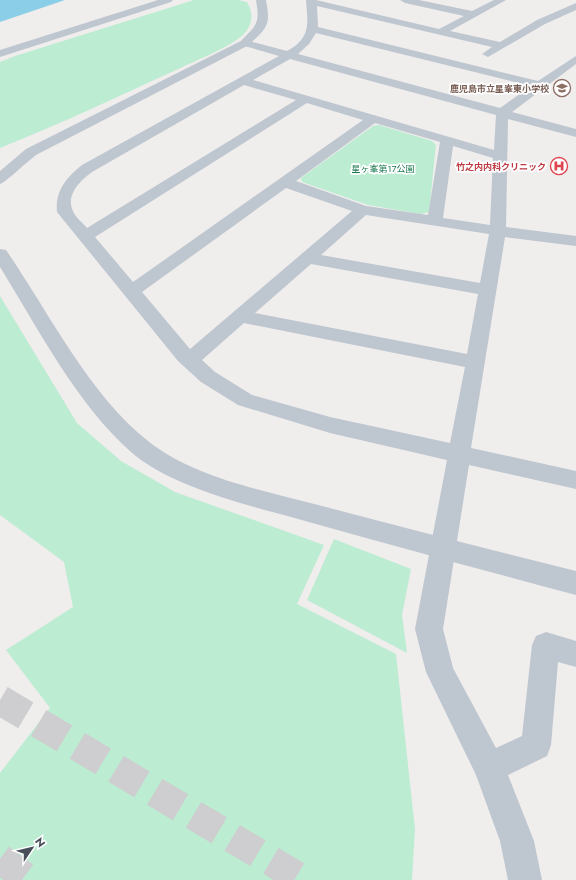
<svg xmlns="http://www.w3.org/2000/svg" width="576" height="880" viewBox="0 0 576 880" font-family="Jost,'Noto Sans JP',sans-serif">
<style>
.green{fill:#bcecd2}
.water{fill:#8acee8}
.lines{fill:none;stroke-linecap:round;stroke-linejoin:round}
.motorway-tunnel{stroke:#cecdcf;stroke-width:30;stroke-dasharray:30 15;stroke-linecap:butt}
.minor{fill:#bec6cf;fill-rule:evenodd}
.tertiary{fill:#bec6cf;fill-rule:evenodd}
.labels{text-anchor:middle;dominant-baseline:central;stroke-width:3.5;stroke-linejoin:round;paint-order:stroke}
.far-education-label{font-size:9px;font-weight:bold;fill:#785e54;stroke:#fff;text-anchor:end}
.far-health-label{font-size:9px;font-weight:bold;fill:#be3a42;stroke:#fff;text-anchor:end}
.far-park-label{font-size:9px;fill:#1a7850;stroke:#fff}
</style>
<rect width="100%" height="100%" fill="#f0eded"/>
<!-- green -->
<g class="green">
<path d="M 194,0 L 238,0 L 247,2 C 254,14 253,25 243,35 C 230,47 193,62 176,70 C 117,97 60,124 0,148 L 0,62 L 15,56 Z"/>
<path d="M 379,125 L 432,141 L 436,145 L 429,212 L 421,214 L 368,205 L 302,182 L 301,178 L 373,126 Z"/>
<path d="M 0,296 L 77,423 L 121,461 L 175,492 L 324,545 L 297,604 L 396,654 L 415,829 L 412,880 L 0,880 L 0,773 L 50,708 L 6,650 L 73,607 L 64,562 L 0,515 Z"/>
<path d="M 334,539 L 411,569 L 402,615 L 407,653 L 307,600 Z"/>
</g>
<!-- water -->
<path class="water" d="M 0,0 L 65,0 L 0,22 Z"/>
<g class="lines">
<!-- motorway-tunnel -->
<g class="motorway-tunnel">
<path d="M 0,700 L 303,880"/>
<path d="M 0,859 L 29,880"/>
</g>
<!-- minor -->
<path class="minor" d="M 306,0 L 316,0 L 439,29 L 464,16 L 405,3 L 400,0 L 419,0 L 472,11 L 494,0 L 506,0 L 450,31 L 500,42 L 537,20 L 576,3 L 576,10 L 545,24 L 488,57 L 482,54 L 492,47 L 317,6 L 318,27 L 538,81 L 576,56 L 576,64 L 512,112 L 576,129 L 576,137 L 508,119 L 506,227 L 576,236 L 576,246 L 505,237 L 471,448 L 576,471 L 576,489 L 469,465 L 443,629 L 453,668 L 496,748 L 522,736 L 532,645 L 536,636 L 546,632 L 576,641 L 576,667 L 558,662 L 551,745 L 547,756 L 508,775 L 534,841 L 542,880 L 508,880 L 500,841 L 476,775 L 426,672 L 415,629 L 447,460 L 330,433 L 238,405 L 201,382 L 178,361 L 57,212 C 55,191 66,178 82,165 L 279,56 L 241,45 L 240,43 L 241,41 L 245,40 L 287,51 C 311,38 308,24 306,0 ZM 316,33 L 531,86 L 500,108 L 298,54 L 309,44 ZM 290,59 L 496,115 L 494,150 L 253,80 ZM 244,85 L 296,100 L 87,228 C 83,223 75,217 73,211 C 65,195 81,180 92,172 ZM 307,103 L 363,120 L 133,282 L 95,237 ZM 375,123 L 440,142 L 428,215 L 366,206 L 296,181 ZM 453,146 L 493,158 L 490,225 L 443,218 ZM 286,188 L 352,211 L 190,349 L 142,292 ZM 366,215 L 489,234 L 480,283 L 321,255 ZM 311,264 L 478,294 L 467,354 L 255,313 ZM 244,323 L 465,367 L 450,443 L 330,417 L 252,395 L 215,372 L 202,360 Z"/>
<!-- tertiary -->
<g class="tertiary">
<path d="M 158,0 L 173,0 L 171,2 L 0,57 L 0,50 Z"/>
<path d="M 256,0 L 266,0 C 271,26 267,27 249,45 L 36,155 C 29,160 5,183 0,184 L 0,171 L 26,149 L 241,41 C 257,25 260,23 256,0 Z"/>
<path d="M 0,249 L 6,250 C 48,311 90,396 148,441 C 196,479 264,490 322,506 C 406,528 491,550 576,571 L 576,595 C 489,572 402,548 316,524 C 261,508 174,490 131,452 C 76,403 39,330 0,267 Z"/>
</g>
</g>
<!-- icons -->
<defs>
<g id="school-ring" transform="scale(0.9)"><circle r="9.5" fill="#fff" stroke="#8d6e63" stroke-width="1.5"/><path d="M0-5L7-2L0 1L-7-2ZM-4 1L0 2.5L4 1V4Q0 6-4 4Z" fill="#8d6e63"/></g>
<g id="hospital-ring" transform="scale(0.9)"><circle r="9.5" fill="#fff" stroke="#e0444e" stroke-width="1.5"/><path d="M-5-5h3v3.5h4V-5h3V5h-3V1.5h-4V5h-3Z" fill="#e0444e"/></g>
</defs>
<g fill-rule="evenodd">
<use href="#school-ring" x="562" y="88"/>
<use href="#hospital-ring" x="559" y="166"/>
</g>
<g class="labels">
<!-- far-education labels -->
<g class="far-education-label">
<text x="549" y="88">鹿児島市立星峯東小学校</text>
</g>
<!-- far-health labels -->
<g class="far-health-label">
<text x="546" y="166">竹之内内科クリニック</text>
</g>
<!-- far-park labels -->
<g class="far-park-label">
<text x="383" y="168">星ヶ峯第17公園</text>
</g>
</g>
<!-- north arrow -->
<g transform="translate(32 848) rotate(55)" stroke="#ffffff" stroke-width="3" paint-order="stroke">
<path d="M0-3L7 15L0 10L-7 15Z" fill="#464f59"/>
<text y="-6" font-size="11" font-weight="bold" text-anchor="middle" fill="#464f59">N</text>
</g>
</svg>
